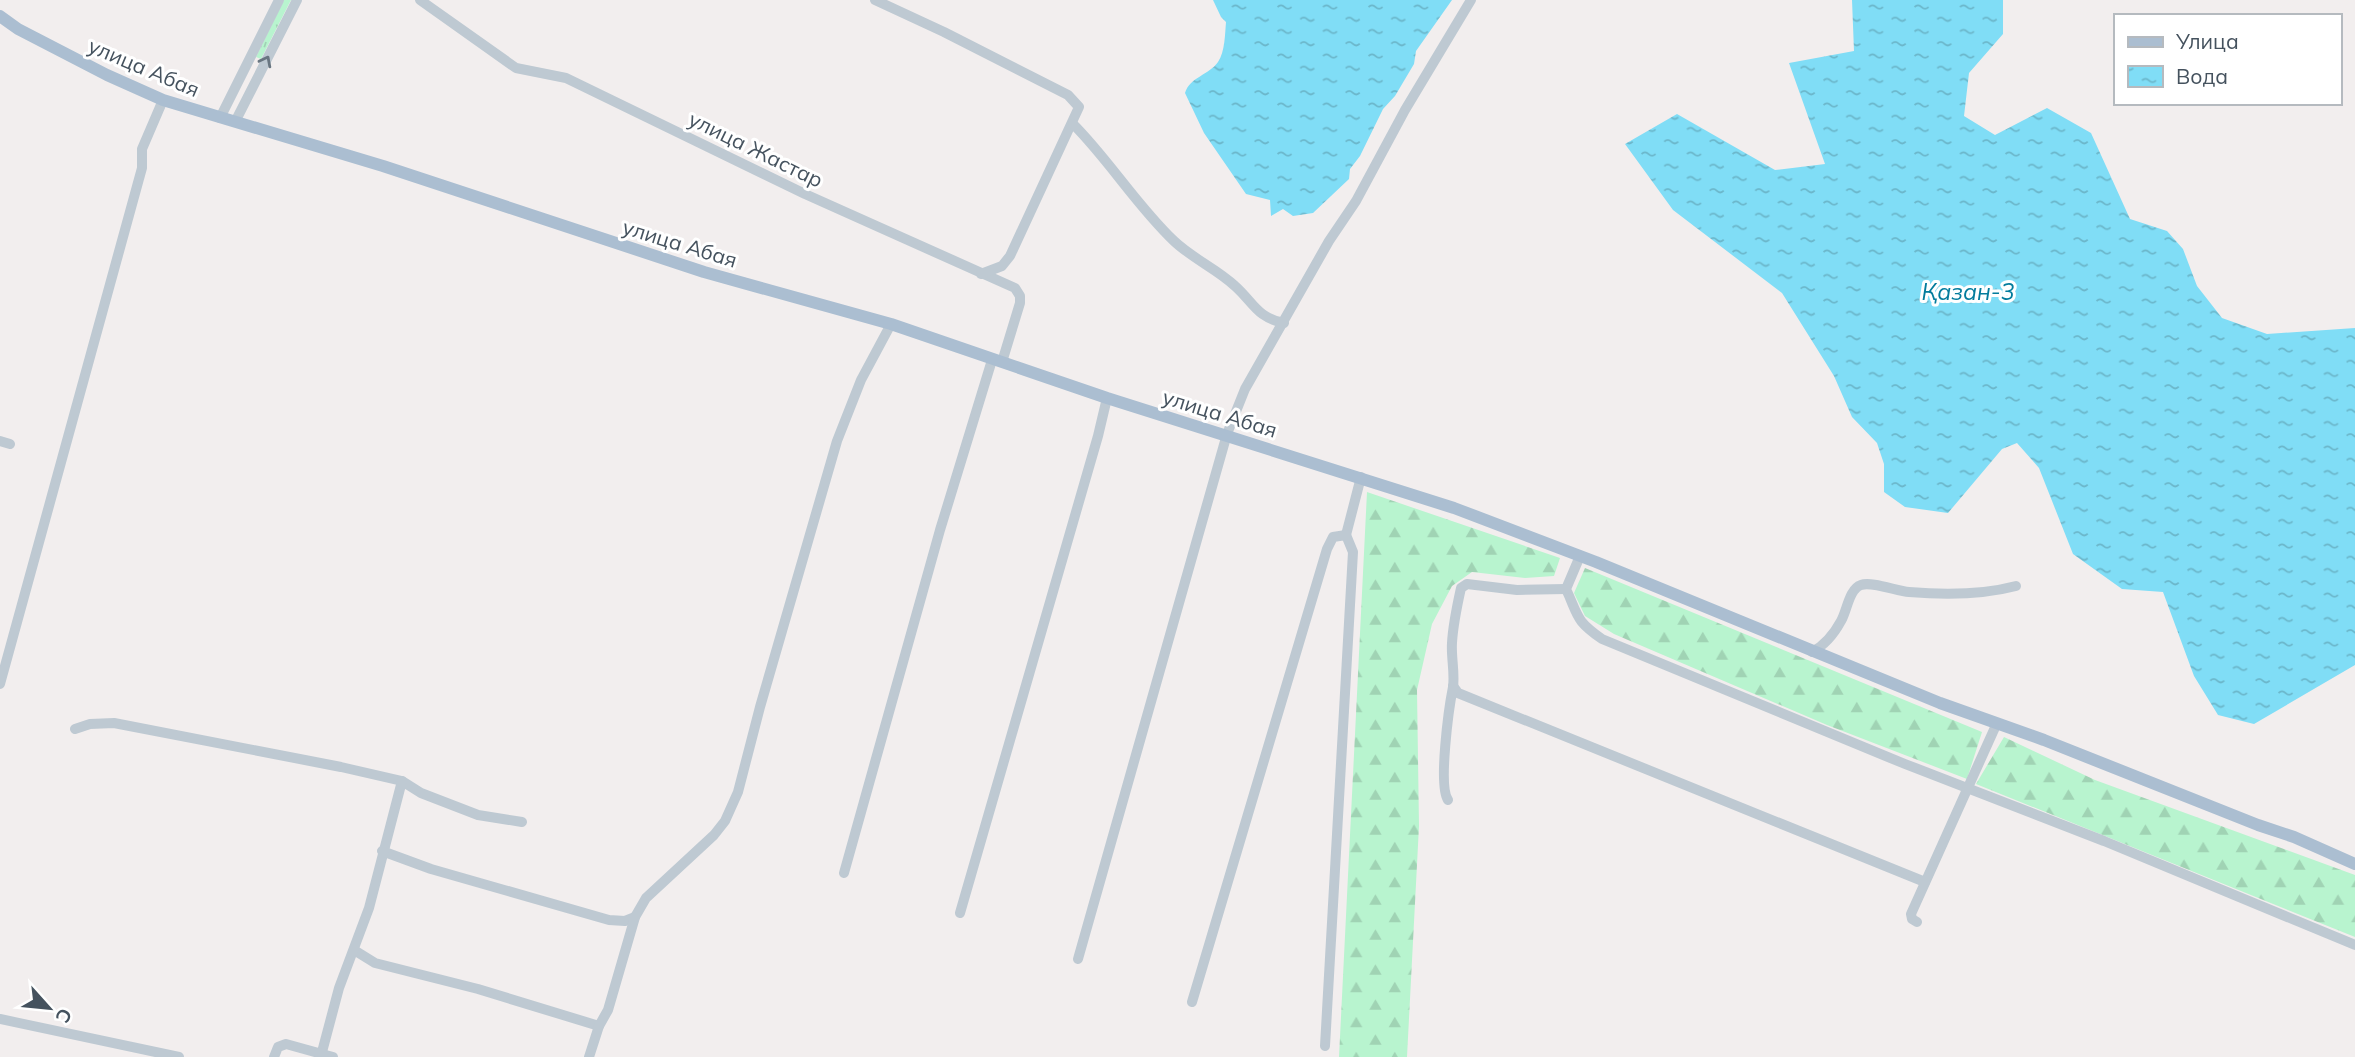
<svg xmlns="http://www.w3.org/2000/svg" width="2355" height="1057" viewBox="0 0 2355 1057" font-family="Mulish,sans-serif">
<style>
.grass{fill:url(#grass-tufts)}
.forest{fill:url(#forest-firs)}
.water{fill:url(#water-ripples)}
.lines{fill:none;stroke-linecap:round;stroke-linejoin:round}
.minor{stroke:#bec9d2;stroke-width:10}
.major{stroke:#abbed1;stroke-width:12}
.oneway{stroke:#697681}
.labels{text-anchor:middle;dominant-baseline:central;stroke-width:6;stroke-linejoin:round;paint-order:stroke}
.street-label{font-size:21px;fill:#45525e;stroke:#fff}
.water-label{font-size:23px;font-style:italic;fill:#037c9d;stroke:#fff}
</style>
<defs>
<pattern id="grass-tufts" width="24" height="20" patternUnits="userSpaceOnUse" patternTransform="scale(1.75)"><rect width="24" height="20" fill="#b8f4cf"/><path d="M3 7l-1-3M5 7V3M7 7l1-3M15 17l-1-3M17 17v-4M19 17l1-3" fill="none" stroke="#a0d3b4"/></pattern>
<pattern id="forest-firs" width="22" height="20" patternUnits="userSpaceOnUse" patternTransform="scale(1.75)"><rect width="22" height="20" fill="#b8f4cf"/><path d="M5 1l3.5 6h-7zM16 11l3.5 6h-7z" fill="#a0d3b4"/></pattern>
<pattern id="water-ripples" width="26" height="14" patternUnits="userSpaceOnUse" patternTransform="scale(1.75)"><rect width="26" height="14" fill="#80ddf6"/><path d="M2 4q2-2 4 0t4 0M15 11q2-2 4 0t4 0" fill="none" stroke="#6bb6ca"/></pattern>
</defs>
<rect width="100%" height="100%" fill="#f2eeee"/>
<!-- grass -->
<path class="grass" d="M 284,0 L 291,0 L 261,59 L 256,57 Z"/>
<!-- forest -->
<g class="forest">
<path d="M 1367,492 L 1560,558 L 1554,576 L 1525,578 L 1472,572 L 1452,586 L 1432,624 L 1417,690 L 1419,826 L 1407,1057 L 1339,1057 Z"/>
<path d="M 1585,568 L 1982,732 L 1967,779 L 1827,725 L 1614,634 L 1585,616 L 1574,593 Z"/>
<path d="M 2004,737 L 2095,780 L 2355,875 L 2355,937 L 1976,784 Z"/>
</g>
<!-- water -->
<g class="water">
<path d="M 1213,0 L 1452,0 L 1416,51 L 1414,64 L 1395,96 L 1383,109 L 1360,156 L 1350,169 L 1349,179 L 1313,213 L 1293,216 L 1283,209 L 1271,216 L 1270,200 L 1246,194 L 1204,133 L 1185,93 C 1190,77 1209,75 1218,62 C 1225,52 1225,33 1226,22 L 1221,17 Z"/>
<path d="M 1852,0 L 2003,0 L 2003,34 L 1969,73 L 1964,116 L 1995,135 L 2047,108 L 2091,133 L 2130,219 L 2167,231 L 2183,249 L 2197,286 L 2222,318 L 2267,334 L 2355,328 L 2355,665 L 2254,724 L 2218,715 L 2194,676 L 2163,592 L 2122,589 L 2073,554 L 2039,468 L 2017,443 L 2002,449 L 1948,513 L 1905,507 L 1884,492 L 1884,464 L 1877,443 L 1852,417 L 1834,376 L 1782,293 L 1673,210 L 1625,144 L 1677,114 L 1775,170 L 1825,164 L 1789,63 L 1854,51 Z"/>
</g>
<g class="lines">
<!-- minor -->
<g class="minor">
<path d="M 420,0 L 516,68 L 566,78 L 805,194 L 1015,288 L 1020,296 L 1020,303 L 1002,362"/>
<path d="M 875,0 L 944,32 L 1068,95 L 1079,107 L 1010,256 L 1002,266 L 981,274"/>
<path d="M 220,118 L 279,0"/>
<path d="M 235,122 L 297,0"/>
<path d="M 1073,124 C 1109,160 1137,206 1174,241 C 1193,259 1217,269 1235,286 C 1254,303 1256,317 1284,323"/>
<path d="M 0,441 L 10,444"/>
<path d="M 1346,535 L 1361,477"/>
<path d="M 1580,556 L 1566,589 C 1579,617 1575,620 1602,639 L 1905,764 L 2104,841 L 2355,945"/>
<path d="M 1812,652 C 1825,645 1834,634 1841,621 C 1847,611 1849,589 1861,585 C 1871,581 1897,591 1909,592 C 1944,595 1982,595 2016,586"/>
<path d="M 0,684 L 142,168 L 142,149 L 163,100"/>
<path d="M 1453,686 L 1458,693 L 1925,882"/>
<path d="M 75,729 L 90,724 L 114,723 L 341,767 L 402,781 L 421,793 L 478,815 L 522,822"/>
<path d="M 1448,800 C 1438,786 1449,707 1453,687 C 1455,673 1451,657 1452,643 C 1453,624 1457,606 1461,588 L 1467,584 L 1517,590 L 1566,589"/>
<path d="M 382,851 L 431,869 L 609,920 L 625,921 L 635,917"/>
<path d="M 844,873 L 940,530 L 992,360"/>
<path d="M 960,913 L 1098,436 L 1107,398"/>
<path d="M 1917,922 L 1912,919 L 1911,914 L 1997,723"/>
<path d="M 354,950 L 375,963 L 478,989 L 599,1026"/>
<path d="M 1078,959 L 1227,434 L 1245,389 L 1329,241 L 1356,201 L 1405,110 L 1471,0"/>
<path d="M 1192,1002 L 1327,549 L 1333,537 L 1346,535 L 1353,552 L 1325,1046"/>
<path d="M 0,1019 L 179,1057"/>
<path d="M 322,1052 L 339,988 L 369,908 L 402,781"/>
<path d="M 274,1057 L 278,1047 L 286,1044 L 333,1057"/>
<path d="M 589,1057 L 599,1026 L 608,1010 L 635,917 L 646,898 L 714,835 L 725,821 L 738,792 L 760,707 L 837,441 L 861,380 L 891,324"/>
</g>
<!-- major -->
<path class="major" d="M 0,16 L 18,29 L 107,75 L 163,100 L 383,166 L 704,272 L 891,324 L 1107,398 L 1454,508 L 1596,562 L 1940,703 L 2044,740 L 2258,825 L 2294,837 L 2355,864"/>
</g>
<!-- one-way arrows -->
<defs><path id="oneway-chevron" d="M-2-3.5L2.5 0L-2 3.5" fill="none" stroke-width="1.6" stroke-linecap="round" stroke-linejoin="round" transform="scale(1.75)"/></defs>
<use class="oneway" href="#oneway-chevron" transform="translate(266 61) rotate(-63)"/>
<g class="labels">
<!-- street labels -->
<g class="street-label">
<text transform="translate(144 67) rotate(23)">улица Абая</text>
<text transform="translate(756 149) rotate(26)">улица Жастар</text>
<text transform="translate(680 243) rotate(17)">улица Абая</text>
<text transform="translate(1220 413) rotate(17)">улица Абая</text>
</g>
<!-- water labels -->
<g class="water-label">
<text x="1968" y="291">Қазан-3</text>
</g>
</g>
<!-- legend -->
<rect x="2114" y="14" width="228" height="91" fill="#ffffff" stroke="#b5babf" stroke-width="2"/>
<rect x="2128" y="37" width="35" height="10" fill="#abbed1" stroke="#b5babf" stroke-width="2"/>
<text x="2176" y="49" font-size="21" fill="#45525e">Улица</text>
<rect x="2128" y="66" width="35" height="21" fill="url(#water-ripples)" stroke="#b5babf" stroke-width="2"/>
<text x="2176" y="84" font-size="21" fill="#45525e">Вода</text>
<!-- north arrow -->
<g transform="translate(49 1008) rotate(117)" stroke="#ffffff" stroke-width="5" paint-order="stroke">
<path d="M0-5L12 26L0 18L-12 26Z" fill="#45525e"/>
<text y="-10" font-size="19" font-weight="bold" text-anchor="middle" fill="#45525e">С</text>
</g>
</svg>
